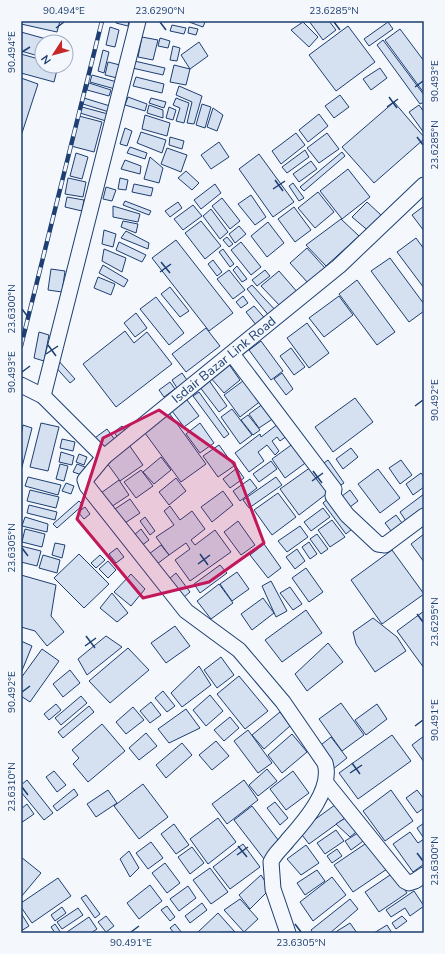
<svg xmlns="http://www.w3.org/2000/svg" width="445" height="954" viewBox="0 0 445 954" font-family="'Nunito Sans',sans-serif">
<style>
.building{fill:#d5e0f0;stroke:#1d3f73}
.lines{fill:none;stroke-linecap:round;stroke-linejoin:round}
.street-casing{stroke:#1d3f73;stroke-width:17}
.street{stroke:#f4f7fb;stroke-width:15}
.rail-casing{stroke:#1d3f73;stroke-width:4.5}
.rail{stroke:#f4f7fb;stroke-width:3;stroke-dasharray:9;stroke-linecap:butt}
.marked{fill:#c2185b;fill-opacity:0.2;stroke:#c2185b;stroke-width:3;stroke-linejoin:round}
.ticks{fill:none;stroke:#1d3f73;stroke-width:1.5}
.labels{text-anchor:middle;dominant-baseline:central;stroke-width:3;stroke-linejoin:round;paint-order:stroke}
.street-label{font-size:13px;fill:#1d3f73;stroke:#f4f7fb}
.neatline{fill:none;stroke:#1d3f73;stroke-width:1.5}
.ticks-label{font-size:10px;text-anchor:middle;fill:#1d3f73}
</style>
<rect width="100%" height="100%" fill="#f4f7fb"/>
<!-- building -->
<g class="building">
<path d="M 21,21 L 60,21 L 57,32 L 21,24 Z"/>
<path d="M 116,21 L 129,21 L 128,26 L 116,23 Z"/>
<path d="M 189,21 L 204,21 L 205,22 L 203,27 L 189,22 Z"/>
<path d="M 309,21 L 329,21 L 336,30 L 323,40 Z"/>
<path d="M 303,22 L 318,37 L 309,47 L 291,30 Z"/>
<path d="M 388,22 L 393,29 L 369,46 L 364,39 Z"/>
<path d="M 172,25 L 186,28 L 184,34 L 170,31 Z"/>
<path d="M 348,26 L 375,62 L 336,91 L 309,55 Z"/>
<path d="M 110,27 L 119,30 L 115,47 L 106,45 Z"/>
<path d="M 189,27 L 198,29 L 196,35 L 188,33 Z"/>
<path d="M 400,29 L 424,61 L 424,93 L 385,40 Z"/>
<path d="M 21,32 L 57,42 L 42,42 L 42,57 L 21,51 Z"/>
<path d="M 142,37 L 158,40 L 153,60 L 138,57 Z"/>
<path d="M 160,38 L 170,41 L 168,48 L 158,46 Z"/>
<path d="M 383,40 L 424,95 L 424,102 L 420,104 L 377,45 Z"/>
<path d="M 199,42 L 208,56 L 190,69 L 181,55 Z"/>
<path d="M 173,46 L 180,48 L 177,61 L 170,60 Z"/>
<path d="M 103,50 L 109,52 L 104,73 L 98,71 Z"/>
<path d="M 21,54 L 42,60 L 42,66 L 58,66 L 54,82 L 21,73 Z"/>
<path d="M 130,60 L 165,68 L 163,75 L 128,67 Z"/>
<path d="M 108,62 L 124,66 L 121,79 L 105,75 Z"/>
<path d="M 174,65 L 190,69 L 186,85 L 170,82 Z"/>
<path d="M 380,68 L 387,78 L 371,90 L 363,79 Z"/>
<path d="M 92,75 L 117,82 L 115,89 L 90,82 Z"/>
<path d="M 136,77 L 164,84 L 162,93 L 133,86 Z"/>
<path d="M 21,78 L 38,84 L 22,133 L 21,132 Z"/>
<path d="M 89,83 L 111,90 L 109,96 L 87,90 Z"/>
<path d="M 179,86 L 202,96 L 194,124 L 187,123 L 192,102 L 176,95 Z"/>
<path d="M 340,95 L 349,107 L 334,118 L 325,106 Z"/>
<path d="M 128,97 L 147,104 L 145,111 L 125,105 Z"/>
<path d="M 84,98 L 110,106 L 109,112 L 83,104 Z"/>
<path d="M 151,98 L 166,102 L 164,108 L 149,103 Z"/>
<path d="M 176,98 L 189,103 L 184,123 L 176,121 L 180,108 L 173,105 Z"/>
<path d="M 394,102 L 424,137 L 424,139 L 374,183 L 342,147 Z"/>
<path d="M 202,104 L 211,107 L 205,128 L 196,125 Z"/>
<path d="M 149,105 L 163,110 L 163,118 L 147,113 Z"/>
<path d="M 419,105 L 424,112 L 424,133 L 409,112 Z"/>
<path d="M 82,107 L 108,114 L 106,121 L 80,113 Z"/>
<path d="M 169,107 L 176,110 L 173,120 L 166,118 Z"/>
<path d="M 213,108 L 223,115 L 217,131 L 207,127 Z"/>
<path d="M 319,114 L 328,126 L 308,142 L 299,130 Z"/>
<path d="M 145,115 L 170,123 L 167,136 L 142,129 Z"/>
<path d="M 79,116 L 102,122 L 94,152 L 71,146 Z"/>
<path d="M 125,128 L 132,131 L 127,146 L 120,144 Z"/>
<path d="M 141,132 L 166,140 L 162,153 L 137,143 Z"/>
<path d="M 296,133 L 305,145 L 281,164 L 272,151 Z"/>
<path d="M 327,133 L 339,149 L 319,163 L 307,148 Z"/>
<path d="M 170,137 L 184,141 L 182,149 L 169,145 Z"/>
<path d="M 219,142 L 229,157 L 211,169 L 201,155 Z"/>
<path d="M 130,147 L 147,153 L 145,159 L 127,153 Z"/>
<path d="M 167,148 L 187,155 L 181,172 L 161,164 Z"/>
<path d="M 305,150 L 309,157 L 287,173 L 282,167 Z"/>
<path d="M 342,152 L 345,156 L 304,191 L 300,187 Z"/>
<path d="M 76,153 L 88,157 L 82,179 L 70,176 Z"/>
<path d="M 259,154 L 294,202 L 273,217 L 239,169 Z"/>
<path d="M 150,157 L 163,168 L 159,183 L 144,179 Z"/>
<path d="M 125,160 L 141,166 L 140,174 L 121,169 Z"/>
<path d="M 311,161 L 317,169 L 299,182 L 293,174 Z"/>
<path d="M 348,169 L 370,197 L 342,219 L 320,191 Z"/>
<path d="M 186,171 L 199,183 L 192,190 L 178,178 Z"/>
<path d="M 68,178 L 86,182 L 83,197 L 65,194 Z"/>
<path d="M 120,178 L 128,180 L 126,190 L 118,189 Z"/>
<path d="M 293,183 L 304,198 L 299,201 L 289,186 Z"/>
<path d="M 134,184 L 153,188 L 151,196 L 132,192 Z"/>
<path d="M 215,184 L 221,193 L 201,209 L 194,200 Z"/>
<path d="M 106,187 L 116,190 L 112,201 L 103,199 Z"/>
<path d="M 318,192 L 334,212 L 315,228 L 298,208 Z"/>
<path d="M 251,195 L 266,217 L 255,225 L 238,204 Z"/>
<path d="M 67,197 L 84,200 L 82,211 L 65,207 Z"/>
<path d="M 222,198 L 240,221 L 230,229 L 212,206 Z"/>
<path d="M 125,201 L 151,211 L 149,215 L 123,205 Z"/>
<path d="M 178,202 L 182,208 L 170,217 L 165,211 Z"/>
<path d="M 367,202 L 382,216 L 371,233 L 352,217 Z"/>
<path d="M 193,205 L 202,216 L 183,230 L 174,219 Z"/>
<path d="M 113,206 L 140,214 L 138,222 L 113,217 Z"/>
<path d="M 424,206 L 424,231 L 412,215 Z"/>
<path d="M 294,207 L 311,230 L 295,242 L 278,219 Z"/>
<path d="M 211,209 L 228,232 L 220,239 L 203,216 Z"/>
<path d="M 341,219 L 359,236 L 326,266 L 306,245 Z"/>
<path d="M 123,221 L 138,224 L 136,233 L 121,227 Z"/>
<path d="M 201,221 L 221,246 L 205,259 L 185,233 Z"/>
<path d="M 268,222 L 284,243 L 267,257 L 251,236 Z"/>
<path d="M 239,226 L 246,234 L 235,243 L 229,234 Z"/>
<path d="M 104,230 L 116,234 L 113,247 L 102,244 Z"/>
<path d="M 126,231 L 149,243 L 148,249 L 121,238 Z"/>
<path d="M 227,237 L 233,244 L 229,247 L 223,240 Z"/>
<path d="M 416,238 L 424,249 L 424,288 L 397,252 Z"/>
<path d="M 176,240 L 233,313 L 209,331 L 152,258 Z"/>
<path d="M 119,242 L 146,255 L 142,262 L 116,250 Z"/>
<path d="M 241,242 L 261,267 L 251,275 L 231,250 Z"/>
<path d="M 307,248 L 325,268 L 308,283 L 290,263 Z"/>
<path d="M 104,249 L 126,258 L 122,272 L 102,261 Z"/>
<path d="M 223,249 L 234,264 L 230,267 L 219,252 Z"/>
<path d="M 390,258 L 424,304 L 424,311 L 409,322 L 371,271 Z"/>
<path d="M 213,260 L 222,272 L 217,276 L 208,264 Z"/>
<path d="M 103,265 L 128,280 L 124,287 L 99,273 Z"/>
<path d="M 237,266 L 247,279 L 242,282 L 233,270 Z"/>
<path d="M 51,269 L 65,271 L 62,292 L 48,290 Z"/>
<path d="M 229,270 L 245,290 L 233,299 L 217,279 Z"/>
<path d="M 265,270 L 270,276 L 257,286 L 252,280 Z"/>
<path d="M 279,271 L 299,294 L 282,308 L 261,286 Z"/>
<path d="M 98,277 L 115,284 L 111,295 L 94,288 Z"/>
<path d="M 357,280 L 395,332 L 377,345 L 339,294 Z"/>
<path d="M 252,285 L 277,312 L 270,317 L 247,289 Z"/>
<path d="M 170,287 L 189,311 L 180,317 L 161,294 Z"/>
<path d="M 243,296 L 248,303 L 241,308 L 236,302 Z"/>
<path d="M 339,296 L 353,315 L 324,337 L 309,318 Z"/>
<path d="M 156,297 L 184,333 L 169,345 L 140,309 Z"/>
<path d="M 254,306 L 269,323 L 260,330 L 246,312 Z"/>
<path d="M 136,313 L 147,328 L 135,337 L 124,323 Z"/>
<path d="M 307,323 L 329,353 L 309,368 L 287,338 Z"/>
<path d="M 206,328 L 220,346 L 186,372 L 172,354 Z"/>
<path d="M 125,331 L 134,343 L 147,332 L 172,364 L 116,407 L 83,364 Z"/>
<path d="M 39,332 L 49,335 L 44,361 L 34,358 Z"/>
<path d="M 261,341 L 283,371 L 271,380 L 249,350 Z"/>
<path d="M 291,348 L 305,367 L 294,375 L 280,356 Z"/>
<path d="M 57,359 L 75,379 L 70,383 L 52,363 Z"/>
<path d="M 228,363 L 240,380 L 224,393 L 210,377 Z"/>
<path d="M 182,373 L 187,380 L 177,388 L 172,380 Z"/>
<path d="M 282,373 L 293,389 L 286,395 L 274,379 Z"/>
<path d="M 247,378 L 262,400 L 240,417 L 224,395 Z"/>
<path d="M 208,379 L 227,406 L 219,412 L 199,386 Z"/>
<path d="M 170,382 L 175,389 L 164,397 L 159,390 Z"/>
<path d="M 199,392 L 229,434 L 224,438 L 193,396 Z"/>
<path d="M 184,396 L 199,416 L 184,427 L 169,407 Z"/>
<path d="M 355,398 L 373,422 L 333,452 L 315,427 Z"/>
<path d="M 267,401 L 277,416 L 259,428 L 249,414 Z"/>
<path d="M 232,409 L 252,435 L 240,444 L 221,417 Z"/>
<path d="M 167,410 L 206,464 L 181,482 L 142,429 Z"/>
<path d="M 248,415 L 260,430 L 253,435 L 241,420 Z"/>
<path d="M 41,423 L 59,427 L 48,471 L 30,467 Z"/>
<path d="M 200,423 L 214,443 L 200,453 L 186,434 Z"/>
<path d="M 278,424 L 287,436 L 280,441 L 277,437 L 272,441 L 279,451 L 275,455 L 267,445 L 258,452 L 264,461 L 249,472 L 235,453 L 260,434 L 261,437 Z"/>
<path d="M 23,425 L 32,428 L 22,467 L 21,435 Z"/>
<path d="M 122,426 L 128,435 L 120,441 L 114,432 Z"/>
<path d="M 107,429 L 115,440 L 100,451 L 92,440 Z"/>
<path d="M 62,439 L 75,442 L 73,451 L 60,448 Z"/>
<path d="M 127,442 L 143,465 L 120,481 L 104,459 Z"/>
<path d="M 294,443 L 308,461 L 285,478 L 272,459 Z"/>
<path d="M 219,445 L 234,466 L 218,477 L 203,456 Z"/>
<path d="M 351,448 L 358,457 L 343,469 L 336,459 Z"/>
<path d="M 61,452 L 74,456 L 72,465 L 59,462 Z"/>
<path d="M 79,454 L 87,457 L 84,465 L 76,462 Z"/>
<path d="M 161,457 L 171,470 L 154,484 L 143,472 Z"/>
<path d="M 328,460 L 344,483 L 336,488 L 320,466 Z"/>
<path d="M 401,460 L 412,475 L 400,484 L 389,468 Z"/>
<path d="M 271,461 L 277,469 L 259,482 L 253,474 Z"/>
<path d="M 60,464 L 68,466 L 64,481 L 56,479 Z"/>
<path d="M 77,464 L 85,467 L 82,475 L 73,472 Z"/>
<path d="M 311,467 L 329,492 L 299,515 L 280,489 Z"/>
<path d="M 237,468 L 244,478 L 230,488 L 223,479 Z"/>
<path d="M 378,469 L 400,498 L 380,513 L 358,484 Z"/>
<path d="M 141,470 L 153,486 L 136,498 L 124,482 Z"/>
<path d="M 421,473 L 424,477 L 424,487 L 413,495 L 406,484 Z"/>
<path d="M 28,477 L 61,485 L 58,495 L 25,486 Z"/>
<path d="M 276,477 L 282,485 L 249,508 L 243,500 Z"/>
<path d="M 176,478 L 186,491 L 169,505 L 159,492 Z"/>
<path d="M 250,479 L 257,488 L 240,501 L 233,491 Z"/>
<path d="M 119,480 L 129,495 L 111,507 L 101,493 Z"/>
<path d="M 66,483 L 74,486 L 71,494 L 62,491 Z"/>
<path d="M 30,490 L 59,497 L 56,508 L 27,501 Z"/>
<path d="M 350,490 L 358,501 L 346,510 L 338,499 Z"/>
<path d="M 223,491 L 233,505 L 212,522 L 201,507 Z"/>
<path d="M 278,493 L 296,517 L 272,535 L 254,510 Z"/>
<path d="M 424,494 L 424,512 L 408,524 L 400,512 Z"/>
<path d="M 329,498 L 352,529 L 346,534 L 323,503 Z"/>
<path d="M 130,499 L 140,513 L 122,525 L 112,511 Z"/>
<path d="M 79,501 L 83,505 L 57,528 L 53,524 Z"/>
<path d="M 29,505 L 57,512 L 55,520 L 27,513 Z"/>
<path d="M 170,506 L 180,520 L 192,511 L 205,529 L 191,540 L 195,545 L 215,530 L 231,552 L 190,581 L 175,560 L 190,549 L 186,543 L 169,555 L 156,537 L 174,525 L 164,511 Z"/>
<path d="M 85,507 L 90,514 L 84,519 L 78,512 Z"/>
<path d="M 323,508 L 330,517 L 311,531 L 304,522 Z"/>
<path d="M 396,515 L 405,527 L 394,535 L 385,523 Z"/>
<path d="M 25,517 L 48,524 L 47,532 L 22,526 Z"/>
<path d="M 145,517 L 155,531 L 150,535 L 140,521 Z"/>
<path d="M 332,520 L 345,537 L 330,547 L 318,530 Z"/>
<path d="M 238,521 L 255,545 L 241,555 L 224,532 Z"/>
<path d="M 300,526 L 308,537 L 287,552 L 278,541 Z"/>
<path d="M 25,529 L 45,534 L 42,547 L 22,542 Z"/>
<path d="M 141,529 L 149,540 L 141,546 L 133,536 Z"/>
<path d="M 317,534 L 328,549 L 321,554 L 310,539 Z"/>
<path d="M 424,534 L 424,562 L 411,544 Z"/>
<path d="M 309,542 L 317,554 L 310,559 L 302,547 Z"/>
<path d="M 55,543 L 65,545 L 62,558 L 52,555 Z"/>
<path d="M 264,544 L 281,568 L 268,578 L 250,555 Z"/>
<path d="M 161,545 L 169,555 L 153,567 L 145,557 Z"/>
<path d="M 21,546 L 41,551 L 37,566 L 21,562 Z"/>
<path d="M 117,548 L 124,557 L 116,563 L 109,554 Z"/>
<path d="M 297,549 L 305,561 L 295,569 L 286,557 Z"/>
<path d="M 392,550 L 424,594 L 382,624 L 351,580 Z"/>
<path d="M 79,554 L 109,584 L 84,608 L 54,578 Z"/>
<path d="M 43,555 L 60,560 L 57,573 L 39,568 Z"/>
<path d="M 100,555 L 105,560 L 96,568 L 91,563 Z"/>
<path d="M 108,561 L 116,570 L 108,578 L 99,569 Z"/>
<path d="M 220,565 L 227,573 L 200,593 L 194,584 Z"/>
<path d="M 306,568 L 323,592 L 309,602 L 292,578 Z"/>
<path d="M 237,572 L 249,589 L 232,601 L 220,584 Z"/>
<path d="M 176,573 L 190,592 L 183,598 L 169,579 Z"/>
<path d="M 131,574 L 145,589 L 131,606 L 114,592 Z"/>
<path d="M 21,575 L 56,585 L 51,616 L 64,632 L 47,646 L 35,631 L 21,627 Z"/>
<path d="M 271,581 L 287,611 L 276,617 L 262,586 Z"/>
<path d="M 219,584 L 233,603 L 211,619 L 197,601 Z"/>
<path d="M 290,587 L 302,604 L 293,610 L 280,593 Z"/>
<path d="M 112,593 L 128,613 L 117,622 L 100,608 Z"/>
<path d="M 263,598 L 274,613 L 252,630 L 241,614 Z"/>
<path d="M 306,610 L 322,633 L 282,662 L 265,640 Z"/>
<path d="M 424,611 L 424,668 L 397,631 Z"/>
<path d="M 373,618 L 397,637 L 406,651 L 375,672 L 356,644 L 353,632 Z"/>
<path d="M 175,626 L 190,646 L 166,663 L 151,643 Z"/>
<path d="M 106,636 L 122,647 L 87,675 L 78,659 Z"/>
<path d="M 21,641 L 32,646 L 21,673 Z"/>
<path d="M 328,643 L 343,662 L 307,691 L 295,674 Z"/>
<path d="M 128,648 L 149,670 L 110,703 L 89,681 Z"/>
<path d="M 42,649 L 59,661 L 30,702 L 21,696 L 21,678 Z"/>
<path d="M 221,657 L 234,675 L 217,688 L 204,670 Z"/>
<path d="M 199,666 L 211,685 L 182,707 L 171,693 Z"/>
<path d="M 70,670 L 80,683 L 63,697 L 53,684 Z"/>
<path d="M 239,676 L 268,711 L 245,729 L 217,694 Z"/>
<path d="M 163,691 L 175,706 L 167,712 L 155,698 Z"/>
<path d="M 210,695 L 223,711 L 206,726 L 193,710 Z"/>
<path d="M 81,696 L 87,703 L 61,725 L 55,718 Z"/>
<path d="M 151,702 L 161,715 L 150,723 L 140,711 Z"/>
<path d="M 341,703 L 364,735 L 342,751 L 319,719 Z"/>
<path d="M 56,704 L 61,710 L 49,720 L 44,714 Z"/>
<path d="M 377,704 L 387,719 L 366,735 L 355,720 Z"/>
<path d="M 89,706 L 94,712 L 63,738 L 58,732 Z"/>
<path d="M 133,707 L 144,720 L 126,734 L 116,722 Z"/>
<path d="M 186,709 L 200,728 L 169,743 L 158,729 Z"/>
<path d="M 280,712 L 290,726 L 264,749 L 252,735 Z"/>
<path d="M 230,717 L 239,728 L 224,741 L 214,730 Z"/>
<path d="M 102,724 L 125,751 L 88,782 L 73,764 L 79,758 L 72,750 Z"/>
<path d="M 248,730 L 272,763 L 258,773 L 234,741 Z"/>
<path d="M 146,733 L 157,746 L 139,760 L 129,748 Z"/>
<path d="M 292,734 L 307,752 L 282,773 L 268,755 Z"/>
<path d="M 392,735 L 411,761 L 358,799 L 339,773 Z"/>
<path d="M 424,736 L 424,762 L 412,745 Z"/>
<path d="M 331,737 L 347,758 L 333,769 L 317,748 Z"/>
<path d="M 216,741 L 229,756 L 212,770 L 199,755 Z"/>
<path d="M 182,743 L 192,755 L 166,778 L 156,765 Z"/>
<path d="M 267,769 L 277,781 L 258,796 L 249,785 Z"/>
<path d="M 54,771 L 66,785 L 57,792 L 46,777 Z"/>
<path d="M 293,771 L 309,793 L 286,810 L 270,789 Z"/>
<path d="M 27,780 L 53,813 L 44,820 L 21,792 L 21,785 Z"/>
<path d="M 244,780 L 258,800 L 227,824 L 212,804 Z"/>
<path d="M 143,784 L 168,817 L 139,839 L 114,806 Z"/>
<path d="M 74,789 L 78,795 L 57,811 L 53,806 Z"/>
<path d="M 108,790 L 117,803 L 96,817 L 87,804 Z"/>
<path d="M 391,790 L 413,821 L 385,841 L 363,811 Z"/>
<path d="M 417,790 L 424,799 L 424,808 L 417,813 L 406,798 Z"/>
<path d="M 275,802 L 288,818 L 280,825 L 267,808 Z"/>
<path d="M 339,802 L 349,815 L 309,844 L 299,831 Z"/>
<path d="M 27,804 L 34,814 L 21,823 L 21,809 Z"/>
<path d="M 252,806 L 282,845 L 264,859 L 234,820 Z"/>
<path d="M 350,815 L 360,829 L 350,837 L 336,824 Z"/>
<path d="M 218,818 L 236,842 L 208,864 L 190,839 Z"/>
<path d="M 424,823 L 424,836 L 423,837 L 417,828 Z"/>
<path d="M 174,824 L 189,845 L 176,854 L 161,834 Z"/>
<path d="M 336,830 L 344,841 L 325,854 L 317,843 Z"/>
<path d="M 361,831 L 366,839 L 351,850 L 345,841 Z"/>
<path d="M 410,832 L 418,843 L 424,839 L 424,864 L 413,872 L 393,844 Z"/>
<path d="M 151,842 L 163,858 L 148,869 L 136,853 Z"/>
<path d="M 368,842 L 387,869 L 353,892 L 334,865 Z"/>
<path d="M 243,844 L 260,867 L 230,889 L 213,867 Z"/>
<path d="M 306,845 L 319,863 L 301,875 L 287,859 Z"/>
<path d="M 192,847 L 204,863 L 190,874 L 178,857 Z"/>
<path d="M 337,849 L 342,856 L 332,863 L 327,856 Z"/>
<path d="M 129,851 L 139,868 L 130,877 L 120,859 Z"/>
<path d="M 21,857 L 41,873 L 21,897 Z"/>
<path d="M 165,863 L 180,883 L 167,893 L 152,873 Z"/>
<path d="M 210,868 L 228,892 L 211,904 L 193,880 Z"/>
<path d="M 317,870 L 325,881 L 305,895 L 297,883 Z"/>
<path d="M 393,873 L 407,893 L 379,912 L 365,892 Z"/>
<path d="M 261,875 L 270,889 L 250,909 L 239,895 Z"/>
<path d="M 332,877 L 346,895 L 313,921 L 300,902 Z"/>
<path d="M 58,878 L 71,896 L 32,923 L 21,907 L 21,903 Z"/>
<path d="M 150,885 L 162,901 L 139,919 L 127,903 Z"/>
<path d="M 188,886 L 196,898 L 179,911 L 170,899 Z"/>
<path d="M 414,891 L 424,906 L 410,916 L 405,908 L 391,917 L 386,910 Z"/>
<path d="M 86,895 L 100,914 L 95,918 L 81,898 Z"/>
<path d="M 240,899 L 258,919 L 244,932 L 224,910 Z"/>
<path d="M 350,899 L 358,909 L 330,933 L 313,933 L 311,930 Z"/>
<path d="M 202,903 L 207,910 L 190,923 L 185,916 Z"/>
<path d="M 167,906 L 175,917 L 170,921 L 161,910 Z"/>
<path d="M 62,907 L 66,913 L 55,921 L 51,915 Z"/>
<path d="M 78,908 L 83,915 L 62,929 L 57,922 Z"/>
<path d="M 21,913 L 29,926 L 21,931 Z"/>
<path d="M 218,913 L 235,932 L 197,933 Z"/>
<path d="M 106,916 L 114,926 L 106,932 L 98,922 Z"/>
<path d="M 402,916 L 407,921 L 396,929 L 392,923 Z"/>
<path d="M 89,917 L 97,929 L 91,933 L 68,933 L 67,932 Z"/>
<path d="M 350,923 L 357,933 L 334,933 Z"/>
<path d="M 55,924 L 61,933 L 55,933 L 51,927 Z"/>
<path d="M 175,924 L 182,933 L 174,933 L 170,928 Z"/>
<path d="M 387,925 L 392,933 L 374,933 Z"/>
</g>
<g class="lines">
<!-- street casing -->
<g class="street-casing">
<g id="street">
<path d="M 232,354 L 334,489 L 333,496 L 347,515 L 378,544 L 385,545 L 424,516"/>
<path d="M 21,385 L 43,396 L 104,457 L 339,266 L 424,185"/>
<path d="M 43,396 L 138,21"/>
<path d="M 104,457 L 85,480 L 87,486 L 186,611 L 239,650 L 283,702 L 325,763 C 333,789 305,821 288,840 C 283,847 274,854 271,862 L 273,889 L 288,933"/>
<path d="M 326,783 L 405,881 L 409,883 L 415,881 L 424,875"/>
</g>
</g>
<!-- street -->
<use href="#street" class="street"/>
<!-- rail casing -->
<g class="rail-casing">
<path id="rail" d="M 21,346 L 102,21"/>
</g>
<!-- rail -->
<use href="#rail" class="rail"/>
</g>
<!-- marked area -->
<path class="marked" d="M 159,410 L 234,463 L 264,543 L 209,582 L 143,598 L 77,519 L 103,438 Z"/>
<!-- ticks -->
<path class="ticks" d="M 160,22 L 166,30M 334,22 L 340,30M 56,28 L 64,22M 22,52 L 30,47M 415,87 L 423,81M 389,97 L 397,108M 387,107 L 398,99M 417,137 L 423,145M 275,180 L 283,191M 273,189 L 285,181M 161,262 L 170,273M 160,272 L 171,264M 22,309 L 28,317M 48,345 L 56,356M 46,354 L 58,346M 22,372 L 30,366M 415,406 L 423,400M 313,471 L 322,483M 312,481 L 323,473M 22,548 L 28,556M 200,554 L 208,565M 198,564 L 210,555M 417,614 L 423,622M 86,636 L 95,648M 85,646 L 96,638M 22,692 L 30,686M 415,726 L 423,720M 352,763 L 360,774M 350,773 L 362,765M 22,787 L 28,795M 238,846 L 247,857M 417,853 L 423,861M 237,855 L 248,847M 295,924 L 301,932M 131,932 L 139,926"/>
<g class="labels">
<!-- street labels -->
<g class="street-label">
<text transform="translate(224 360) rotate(-39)">Isdair Bazar Link Road</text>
</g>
</g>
<!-- border -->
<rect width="445" height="954" fill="none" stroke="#f4f7fb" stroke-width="44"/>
<!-- north arrow -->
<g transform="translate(54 54) rotate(234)"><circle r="19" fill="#f4f7fb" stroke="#9eadc5"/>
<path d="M0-3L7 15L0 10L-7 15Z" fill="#c62828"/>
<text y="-6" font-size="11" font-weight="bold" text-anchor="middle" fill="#1d3f73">N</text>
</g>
<rect x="22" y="22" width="401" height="910" class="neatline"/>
<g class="ticks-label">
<text x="64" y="14">90.494°E</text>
<text x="160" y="14">23.6290°N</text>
<text x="334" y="14">23.6285°N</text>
<text transform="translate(11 52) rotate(-90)" y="4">90.494°E</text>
<text transform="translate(434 81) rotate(-90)" y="4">90.493°E</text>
<text transform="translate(434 145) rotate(-90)" y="4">23.6285°N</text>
<text transform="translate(11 309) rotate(-90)" y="4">23.6300°N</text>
<text transform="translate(11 372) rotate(-90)" y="4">90.493°E</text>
<text transform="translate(434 400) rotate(-90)" y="4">90.492°E</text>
<text transform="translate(11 548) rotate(-90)" y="4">23.6305°N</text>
<text transform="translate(434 622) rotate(-90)" y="4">23.6295°N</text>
<text transform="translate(11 692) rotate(-90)" y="4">90.492°E</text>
<text transform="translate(434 720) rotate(-90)" y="4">90.491°E</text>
<text transform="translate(11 787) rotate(-90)" y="4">23.6310°N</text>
<text transform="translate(434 861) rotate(-90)" y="4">23.6300°N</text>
<text x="131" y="946">90.491°E</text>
<text x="301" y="946">23.6305°N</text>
</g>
</svg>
